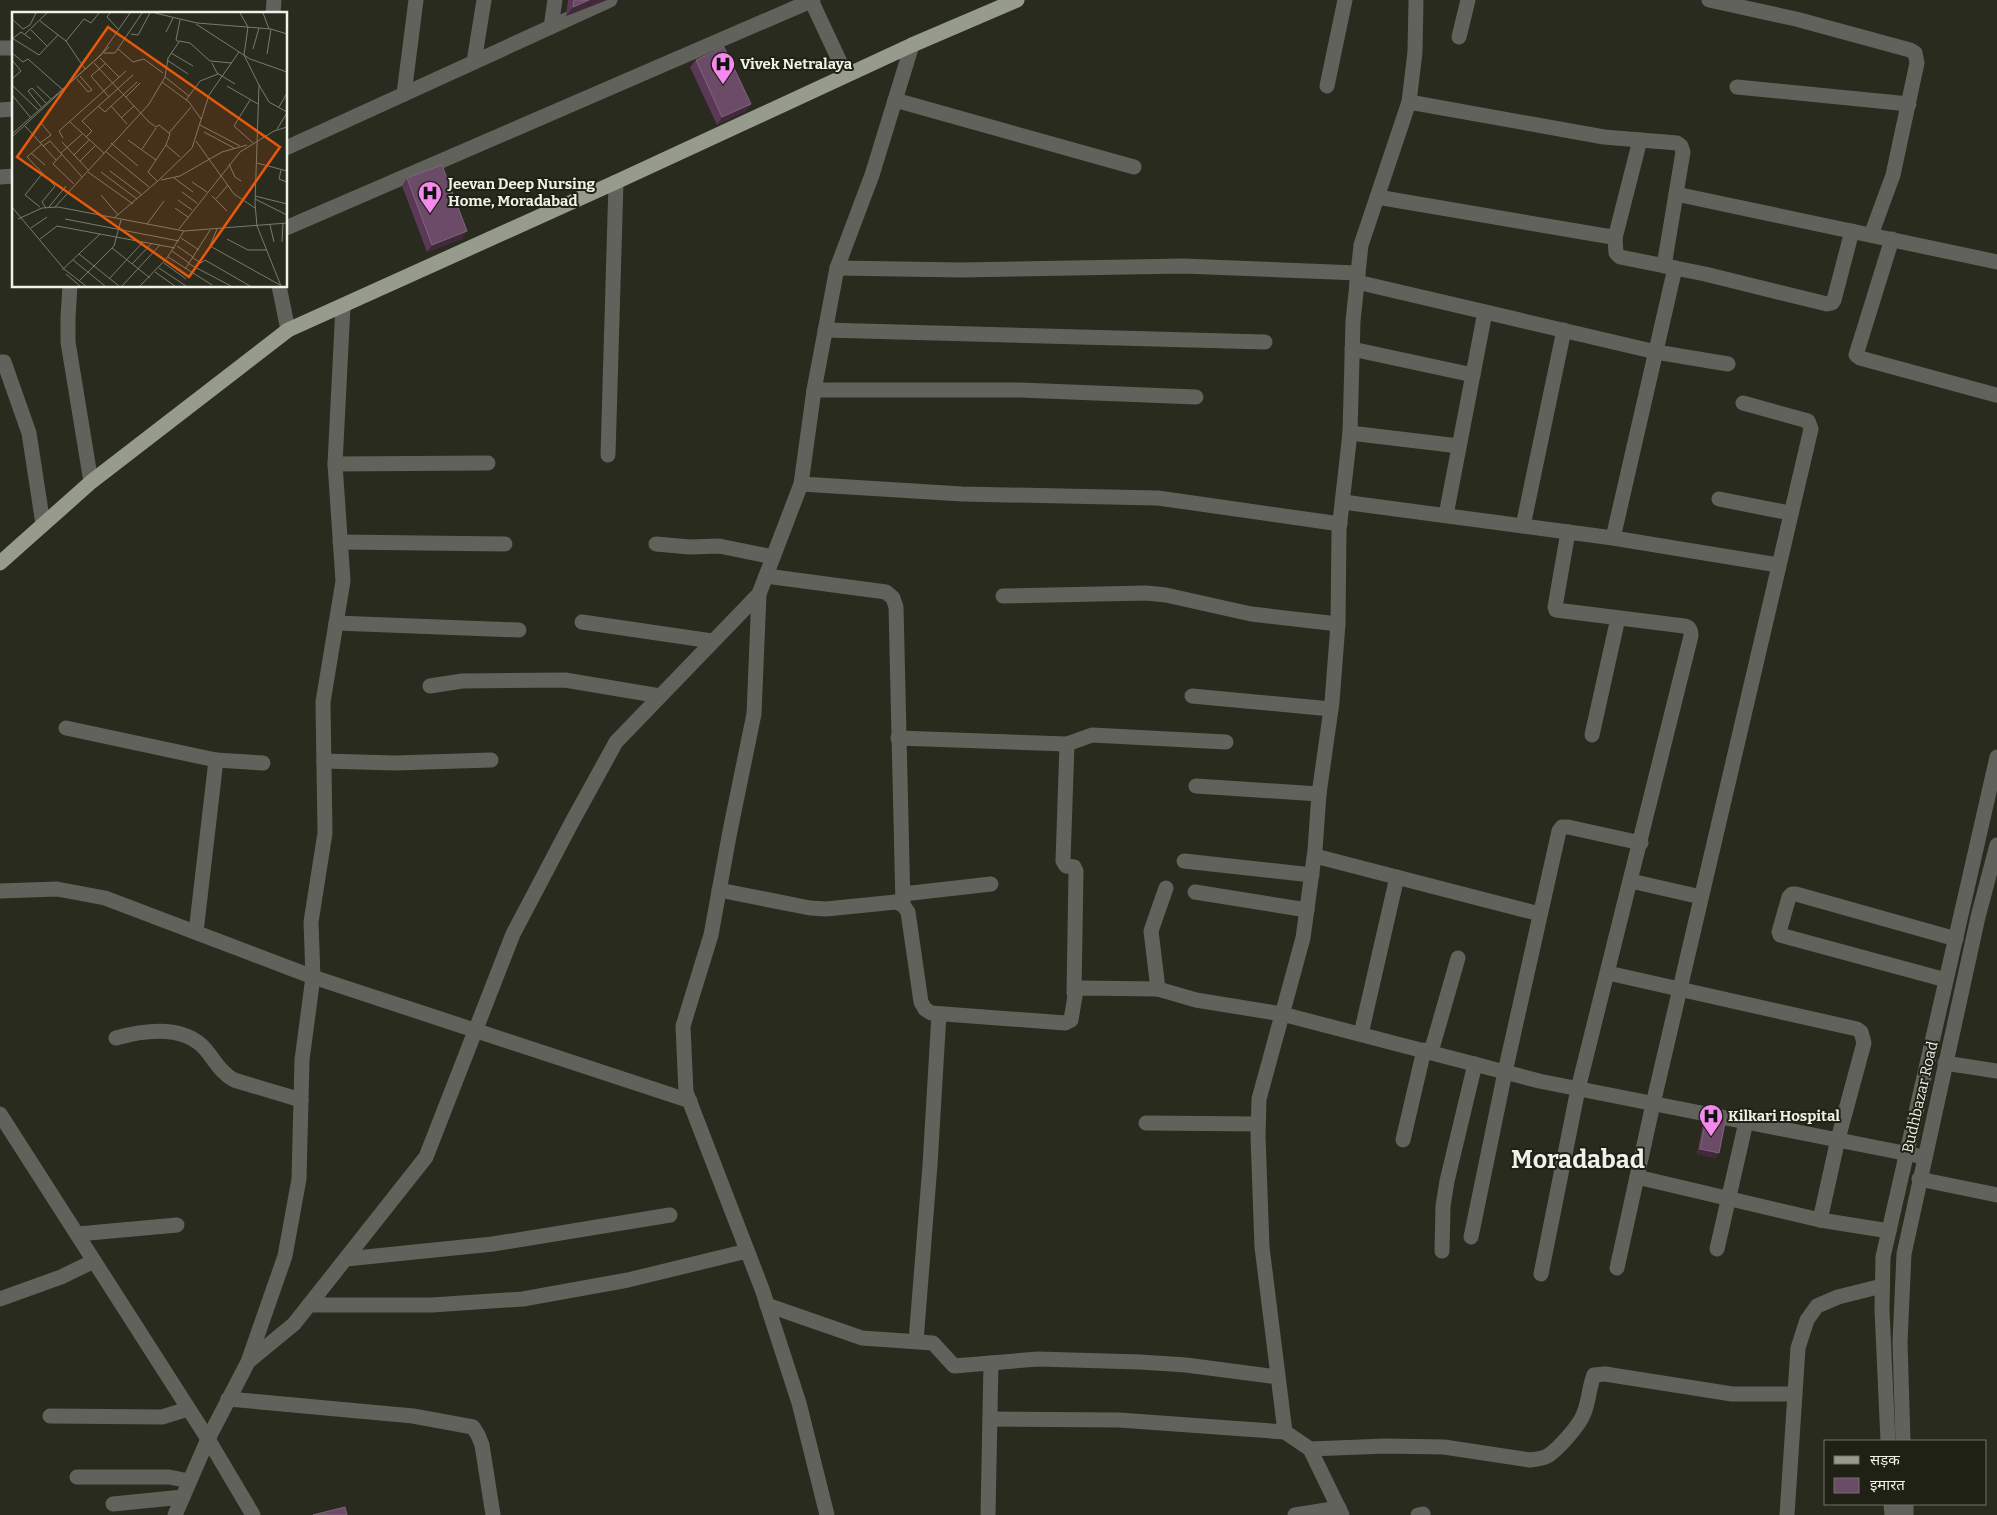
<svg xmlns="http://www.w3.org/2000/svg" width="1997" height="1515" viewBox="0 0 1997 1515" font-family="Bitter,'Noto Sans Devanagari',serif">
<style>
.lines{fill:none;stroke-linecap:round;stroke-linejoin:round}
.minor{stroke:#61625b;stroke-width:15}
.major{stroke:#979b8d;stroke-width:15}
.wall{fill:#5b3758}
.shaded-wall{fill:#402a3a}
.building{fill:#6b4b67;stroke:#80657c}
.labels{text-anchor:middle;dominant-baseline:central;stroke-width:4;stroke-linejoin:round;paint-order:stroke}
.poi-label{font-size:15px;font-weight:bold;fill:#eff2e8;stroke:#1e2114;text-anchor:start}
.street-label{font-size:15px;fill:#eff2e8;stroke:#1e2114}
.town-label{font-size:25px;font-weight:bold;fill:#eff2e8;stroke:#1e2114}
.inset-road{fill:none;stroke:#787b6e;stroke-width:1}
.view{fill:#e8590c;fill-opacity:0.15;stroke:#e8590c;stroke-width:2.5}
.inset-edge{fill:none;stroke:#eff2e8;stroke-width:2.5}
</style>
<rect width="100%" height="100%" fill="#282b1d"/>
<g class="lines">
<!-- minor -->
<g class="minor">
<path d="M 811,0 L 846,75"/>
<path d="M 1709,0 L 1796,19 L 1910,50 L 1915,53 L 1917,63 L 1893,175 L 1871,235"/>
<path d="M 273,14 L 274,0"/>
<path d="M 551,27 L 555,0"/>
<path d="M 1459,37 L 1468,0"/>
<path d="M 0,48 L 14,48"/>
<path d="M 474,62 L 484,0"/>
<path d="M 1327,86 L 1345,0"/>
<path d="M 1737,87 L 1909,104"/>
<path d="M 404,94 L 416,0"/>
<path d="M 895,100 L 1134,167"/>
<path d="M 1409,102 L 1604,137 L 1677,143 L 1681,146 L 1683,152 L 1664,266"/>
<path d="M 0,110 L 14,109"/>
<path d="M 286,148 L 610,0"/>
<path d="M 0,177 L 14,176"/>
<path d="M 1676,194 L 1997,262"/>
<path d="M 1377,197 L 1612,237 L 1615,238 L 1616,253 L 1620,257 L 1705,274 L 1827,304 L 1832,303 L 1834,300 L 1852,231"/>
<path d="M 286,228 L 813,0"/>
<path d="M 1615,238 L 1640,140"/>
<path d="M 1892,239 L 1856,355 L 1860,358 L 1996,395"/>
<path d="M 837,268 L 961,270 L 1183,266 L 1358,273"/>
<path d="M 1357,282 L 1656,352 L 1728,364"/>
<path d="M 70,286 L 68,317 L 68,342 L 91,482"/>
<path d="M 279,286 L 288,330"/>
<path d="M 825,330 L 1265,342"/>
<path d="M 1352,349 L 1473,375"/>
<path d="M 0,362 L 4,362 L 29,433 L 43,524"/>
<path d="M 814,390 L 1020,390 L 1196,397"/>
<path d="M 1350,433 L 1459,446"/>
<path d="M 608,455 L 616,182"/>
<path d="M 335,464 L 488,463"/>
<path d="M 801,484 L 962,494 L 1158,498 L 1340,524"/>
<path d="M 1719,499 L 1790,513"/>
<path d="M 1343,502 L 1613,538 L 1778,565"/>
<path d="M 1446,515 L 1485,312"/>
<path d="M 1523,526 L 1564,330"/>
<path d="M 1613,538 L 1675,268"/>
<path d="M 340,542 L 505,544"/>
<path d="M 656,544 L 690,547 L 719,546 L 773,557"/>
<path d="M 766,576 L 886,592 L 893,598 L 896,607 L 903,905"/>
<path d="M 1003,596 L 1146,593 L 1166,595 L 1251,614 L 1338,624"/>
<path d="M 582,622 L 712,641"/>
<path d="M 336,623 L 519,630"/>
<path d="M 430,686 L 462,681 L 565,680 L 660,696"/>
<path d="M 1192,696 L 1331,709"/>
<path d="M 66,728 L 216,760 L 263,763"/>
<path d="M 1592,735 L 1618,618"/>
<path d="M 898,738 L 1067,744 L 1092,735 L 1226,742"/>
<path d="M 1067,744 L 1063,861 L 1066,866 L 1074,867 L 1076,871 L 1074,993"/>
<path d="M 324,761 L 395,763 L 491,760"/>
<path d="M 1196,786 L 1319,794"/>
<path d="M 1315,856 L 1540,914"/>
<path d="M 1184,861 L 1312,875"/>
<path d="M 1631,881 L 1701,897"/>
<path d="M 719,890 L 810,908 L 826,909 L 896,902 L 903,905 L 908,912 L 921,1002 L 925,1009 L 931,1013 L 1065,1023 L 1071,1020 L 1076,990 L 1080,988 L 1158,989 L 1196,1000 L 1282,1014 L 1539,1081 L 1924,1157"/>
<path d="M 0,891 L 57,889 L 105,898 L 313,977 L 690,1101"/>
<path d="M 1195,892 L 1307,910"/>
<path d="M 903,894 L 991,884"/>
<path d="M 196,932 L 216,760"/>
<path d="M 1608,973 L 1857,1029 L 1861,1032 L 1864,1043 L 1838,1139 L 1820,1220"/>
<path d="M 1946,980 L 1780,935 L 1779,932 L 1789,897 L 1792,894 L 1796,894 L 1956,939"/>
<path d="M 1158,989 L 1151,931 L 1166,888"/>
<path d="M 1361,1034 L 1397,877"/>
<path d="M 116,1038 C 145,1030 184,1024 206,1050 C 215,1061 221,1073 234,1080 L 301,1100"/>
<path d="M 1431,1052 L 1458,958"/>
<path d="M 1945,1063 L 1997,1071"/>
<path d="M 0,1114 L 208,1439 L 253,1515"/>
<path d="M 1146,1123 L 1258,1124"/>
<path d="M 1403,1140 L 1424,1050"/>
<path d="M 1637,1177 L 1820,1220 L 1889,1231"/>
<path d="M 1919,1179 L 1997,1195"/>
<path d="M 78,1234 L 177,1225"/>
<path d="M 1471,1237 L 1505,1072 L 1559,831 L 1562,827 L 1568,827 L 1641,843"/>
<path d="M 1717,1249 L 1746,1122"/>
<path d="M 1442,1251 L 1443,1206 L 1447,1181 L 1475,1064"/>
<path d="M 346,1259 L 493,1244 L 670,1215"/>
<path d="M 1617,1268 L 1653,1104 L 1811,429 L 1808,421 L 1743,403"/>
<path d="M 1541,1274 L 1578,1089 L 1691,636 C 1691,630 1690,627 1684,626 L 1556,610 L 1555,607 L 1568,532"/>
<path d="M 0,1299 L 61,1277 L 94,1261"/>
<path d="M 309,1305 L 432,1305 L 523,1299 L 628,1280 L 747,1251"/>
<path d="M 767,1305 L 862,1338 L 933,1343 L 954,1366 L 1038,1359 L 1140,1362 L 1186,1365 L 1278,1377"/>
<path d="M 916,1341 L 930,1165 L 939,1014"/>
<path d="M 249,1361 L 294,1324 L 426,1157 L 513,934 L 572,822 L 616,742 L 759,594"/>
<path d="M 228,1399 L 413,1416 L 473,1427 L 478,1435 L 482,1445 L 493,1515"/>
<path d="M 50,1416 L 162,1417 L 188,1409"/>
<path d="M 990,1419 L 1119,1420 L 1285,1432"/>
<path d="M 1888,1441 L 1882,1310 L 1883,1257 L 1997,757"/>
<path d="M 1903,1441 L 1900,1342 L 1904,1254 L 1978,917 L 1997,845"/>
<path d="M 1310,1449 L 1386,1446 L 1444,1447 L 1530,1460 C 1536,1459 1543,1459 1549,1455 C 1559,1448 1580,1425 1584,1413 C 1589,1401 1589,1387 1594,1375 L 1605,1374 L 1732,1394 L 1795,1394"/>
<path d="M 77,1477 L 169,1477 L 189,1481"/>
<path d="M 113,1504 L 183,1497"/>
<path d="M 1891,1504 L 1892,1515"/>
<path d="M 1906,1504 L 1906,1515"/>
<path d="M 175,1515 L 208,1439 L 248,1362 L 285,1256 L 299,1179 L 302,1060 L 313,977 L 311,922 L 325,833 L 323,702 L 343,581 L 335,464 L 343,306"/>
<path d="M 827,1515 L 799,1403 L 762,1289 L 686,1092 L 683,1026 L 711,935 L 730,831 L 754,714 L 759,594 L 801,484 L 814,390 L 837,268 L 872,175 L 912,45"/>
<path d="M 988,1515 L 991,1363"/>
<path d="M 1295,1515 L 1339,1508"/>
<path d="M 1342,1515 L 1310,1449 L 1285,1432 L 1262,1247 L 1258,1136 L 1259,1099 L 1303,938 L 1315,850 L 1319,794 L 1332,702 L 1338,624 L 1339,530 L 1350,433 L 1353,321 L 1361,245 L 1409,102 L 1415,52 L 1416,0"/>
<path d="M 1418,1515 L 1423,1514"/>
<path d="M 1787,1515 L 1798,1348 L 1807,1320 L 1817,1306 L 1838,1297 L 1882,1286"/>
</g>
<!-- major -->
<path class="major" d="M 0,563 L 91,482 L 288,330 L 616,182 L 912,45 L 1017,0"/>
</g>
<!-- wall -->
<g class="wall">
<path d="M 568,0 L 607,0 L 566,16 Z"/>
<path d="M 696,60 L 751,104 L 746,111 L 717,125 L 690,67 Z"/>
<path d="M 407,178 L 462,239 L 427,252 L 402,186 Z"/>
<path d="M 1707,1114 L 1719,1153 L 1715,1158 L 1697,1154 L 1704,1119 Z"/>
</g>
<!-- shaded-wall -->
<g class="shaded-wall">
<path d="M 589,0 L 607,0 L 566,16 L 573,7 Z"/>
<path d="M 751,104 L 746,111 L 717,125 L 722,117 Z"/>
<path d="M 467,231 L 462,239 L 427,252 L 432,245 Z"/>
<path d="M 1700,1149 L 1719,1153 L 1715,1158 L 1697,1154 Z"/>
</g>
<!-- building -->
<g class="building">
<path d="M 574,0 L 589,0 L 573,7 Z"/>
<path d="M 724,47 L 751,104 L 722,117 L 696,60 Z"/>
<path d="M 442,165 L 467,231 L 432,245 L 407,178 Z"/>
<path d="M 1707,1114 L 1726,1118 L 1719,1153 L 1700,1149 Z"/>
<path d="M 345,1507 L 347,1515 L 313,1515 Z"/>
</g>
<!-- icons -->
<defs>
<g id="hospital-pin" transform="scale(1.25)"><path d="M0 17L-7.5 6A9.5 9.5 0 1 1 7.5 6Z" fill="#f689ed" stroke="#1e2114"/><path d="M-5-5h3v3.5h4V-5h3V5h-3V1.5h-4V5h-3Z" fill="#111"/></g>
</defs>
<g fill-rule="evenodd">
<use href="#hospital-pin" x="723" y="64"/>
<use href="#hospital-pin" x="430" y="193"/>
<use href="#hospital-pin" x="1711" y="1116"/>
</g>
<g class="labels">
<!-- poi labels -->
<g class="poi-label">
<text x="740" y="64">Vivek Netralaya</text>
<text x="448" y="184">Jeevan Deep Nursing<tspan x="448" dy="17">Home, Moradabad</tspan></text>
<text x="1728" y="1116">Kilkari Hospital</text>
</g>
<!-- street labels -->
<g class="street-label">
<text transform="translate(1920 1097) rotate(-77)">Budhbazar Road</text>
</g>
<!-- town labels -->
<g class="town-label">
<text x="1578" y="1160">Moradabad</text>
</g>
</g>
<!-- overview -->
<g transform="translate(12 12)">
<rect width="275" height="275" fill="#282b1d"/>
<path class="inset-road" d="M 98,1 L 95,5 L 106,17M 143,1 L 185,11 L 259,17 L 275,22M 228,1 L 236,15 L 232,43 L 247,73 L 243,191 L 245,214 L 269,274M 251,1 L 257,17M 0,7 L 11,17 L 18,13 L 24,1M 28,9 L 54,29 L 73,57M 184,12 L 238,47 L 275,60M 19,18 L 35,34M 154,20 L 161,6M 13,22 L 35,1M 119,22 L 126,23 L 138,1M 0,26 L 27,43 L 46,23M 0,27 L 9,20 L 19,27M 54,29 L 72,7 L 79,11 L 87,1M 167,29 L 178,31 L 198,49 L 220,51M 106,37 L 121,50 L 132,47 L 151,61M 241,37 L 247,16M 0,41 L 11,50 L 16,47 L 51,78M 92,41 L 103,41 L 130,1M 159,41 L 181,54M 255,42 L 259,17M 88,46 L 107,65M 0,48 L 9,59 L 0,67M 155,48 L 176,62M 82,51 L 137,110 L 144,115 L 147,113 L 158,122 L 154,133 L 168,145M 94,51 L 79,64 L 97,85M 200,51 L 205,61 L 223,72M 152,55 L 170,66M 153,65 L 177,84M 65,67 L 76,80 L 80,78 L 68,64M 150,70 L 177,90 L 189,107M 0,73 L 26,98M 247,73 L 257,90 L 275,100M 25,74 L 39,87M 215,74 L 246,92M 0,83 L 19,106M 114,85 L 128,71M 174,88 L 188,69 L 206,62M 238,88 L 222,114 L 241,131M 86,94 L 93,100 L 125,70M 99,94 L 115,112M 29,95 L 16,79 L 20,76 L 34,91M 267,95 L 275,81M 109,106 L 122,94M 58,110 L 92,141M 188,113 L 228,134M 13,114 L 44,148M 265,117 L 275,101M 192,120 L 222,136M 157,121 L 179,95M 0,122 L 89,43 L 118,1M 0,125 L 97,35M 74,125 L 80,119 L 70,109 L 121,63M 51,126 L 47,119 L 114,59M 116,128 L 144,148M 184,129 L 222,182 L 243,196M 50,130 L 77,159M 28,131 L 39,123 L 29,111M 99,131 L 126,154M 30,132 L 15,145 L 43,174 L 30,190 L 34,196M 31,134 L 38,129 L 70,165M 130,137 L 144,116M 93,139 L 137,175M 19,141 L 33,153M 49,141 L 70,122M 50,142 L 41,152 L 62,172M 62,143 L 77,128M 68,149 L 83,134M 245,151 L 275,159M 217,152 L 223,165 L 229,169M 269,158 L 267,167 L 275,170M 98,159 L 130,183M 76,160 L 121,192M 89,160 L 125,187M 162,166 L 181,180M 149,168 L 168,164 L 210,140 L 235,133M 146,170 L 136,160 L 154,133M 180,170 L 195,180M 170,180 L 185,191M 89,183 L 106,203M 200,184 L 215,199M 243,184 L 275,192M 204,187 L 216,173M 243,187 L 275,203M 166,188 L 180,198M 0,195 L 52,257 L 74,274M 28,195 L 13,183 L 30,162M 37,195 L 54,174M 43,195 L 137,92 L 153,65 L 156,46 L 167,30 L 164,28 L 168,8M 163,196 L 176,205M 102,206 L 147,168 L 180,136 L 197,83 L 227,40M 6,207 L 30,196 L 46,195 L 172,219 L 275,211M 53,207 L 167,229M 135,212 L 152,189M 258,213 L 262,230M 19,216 L 35,205M 167,217 L 228,140 L 262,119 L 275,115M 205,217 L 198,234 L 268,273M 169,226 L 187,238M 28,227 L 45,214 L 163,236M 215,227 L 236,238 L 255,238M 270,230 L 271,211M 165,234 L 181,245 L 173,257M 100,236 L 138,266M 160,239 L 177,251M 67,242 L 107,274M 156,245 L 200,273M 181,245 L 198,218M 181,246 L 189,251 L 193,248 L 238,274M 61,248 L 93,274M 152,251 L 174,267M 120,252 L 140,231M 177,252 L 219,274M 147,256 L 174,274M 50,258 L 88,222M 143,260 L 163,274M 54,262 L 68,274M 97,267 L 131,230M 67,269 L 102,234 L 109,208M 110,274 L 148,233M 128,274 L 155,246 L 172,219"/>
<path class="view" d="M 96,15 L 268,135 L 177,265 L 5,145 Z"/>
<rect width="275" height="275" class="inset-edge"/>
</g>
<!-- legend -->
<rect x="1824" y="1440" width="162" height="65" fill="#1e2114" stroke="#727569"/>
<rect x="1834" y="1456" width="25" height="8" fill="#979b8d" stroke="#727569"/>
<text x="1870" y="1465" font-size="15" fill="#eff2e8">सड़क</text>
<rect x="1834" y="1478" width="25" height="15" fill="#6b4b67" stroke="#727569"/>
<text x="1870" y="1490" font-size="15" fill="#eff2e8">इमारत</text>
</svg>
